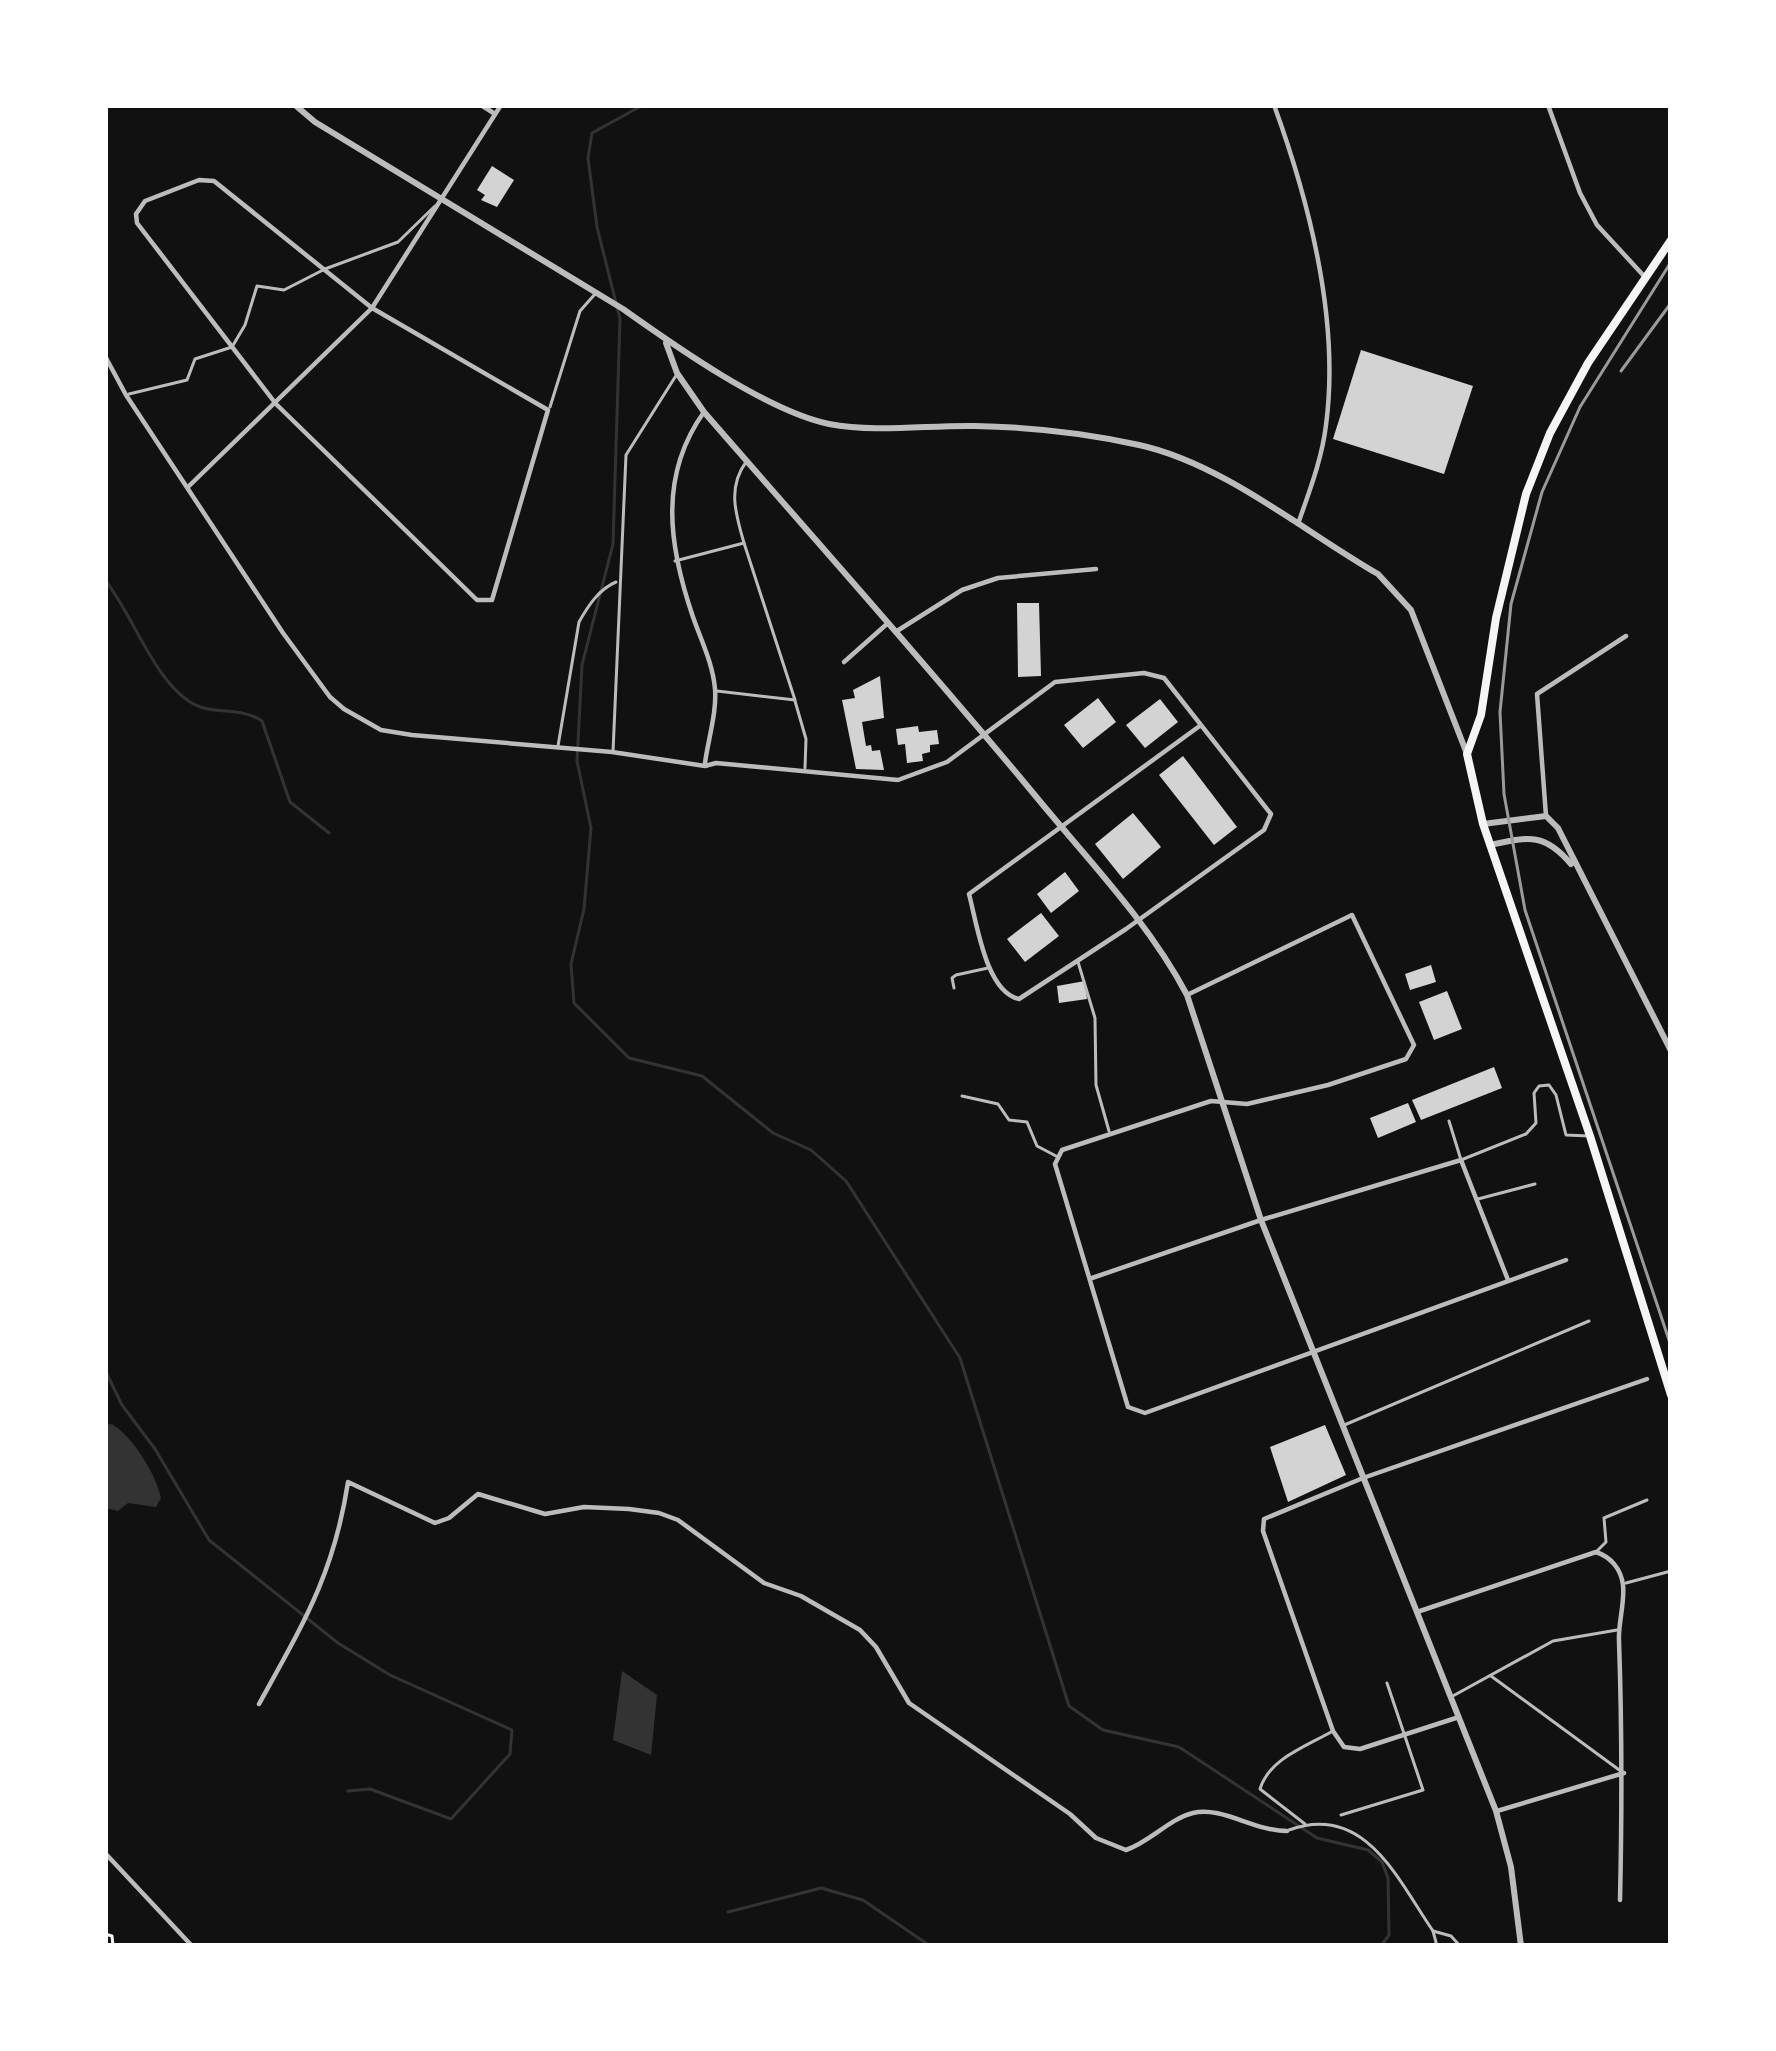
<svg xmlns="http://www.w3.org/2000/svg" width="1776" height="2051" viewBox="0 0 1776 2051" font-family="Commissioner,sans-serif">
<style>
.water{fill:#333}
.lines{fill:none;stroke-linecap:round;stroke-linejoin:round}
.stream{stroke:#333;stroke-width:3}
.building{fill:#d3d3d3}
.path{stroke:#f5f5f5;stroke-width:3}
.service{stroke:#bcbcbc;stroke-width:3}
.minor{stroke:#bcbcbc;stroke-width:4.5}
.tertiary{stroke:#bcbcbc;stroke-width:6}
.secondary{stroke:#f5f5f5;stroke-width:8}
.rail{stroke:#9a9a9a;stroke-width:3}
</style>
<rect width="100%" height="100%" fill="#111"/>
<!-- water -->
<g class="water">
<path d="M 112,1424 C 133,1437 156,1474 161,1498 L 156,1507 L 128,1503 L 118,1511 L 105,1508 L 105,1425 Z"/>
<path d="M 622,1671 L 657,1695 L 651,1755 L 613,1740 Z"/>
</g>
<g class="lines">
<!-- stream -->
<g class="stream">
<path d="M 643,105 L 592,133 L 588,158 L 597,227 L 620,319 L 613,544 L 582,665 L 577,761 L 591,828 L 584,909 L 571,964 L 574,1003 L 629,1058 L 702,1076 L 773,1133 L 811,1150 L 846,1181 L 960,1358 L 1069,1706 L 1103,1730 L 1179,1747 L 1317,1838 L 1368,1850 L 1382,1862 L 1388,1878 L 1389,1935 L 1381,1946"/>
<path d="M 105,580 C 133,615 153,678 190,702 C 211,716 241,706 262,721 L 290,802 L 329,833"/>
<path d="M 105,1370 L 122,1405 L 155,1449 L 209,1540 L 338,1643 L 390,1675 L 512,1730 L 510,1754 L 451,1819 L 370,1789 L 348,1791"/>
<path d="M 728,1912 L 821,1888 L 863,1900 L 930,1946"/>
</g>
</g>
<!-- building -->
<g class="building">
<path d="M 492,166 L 514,180 L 497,207 L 481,200 L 485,195 L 477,190 Z"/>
<path d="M 1361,350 L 1473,386 L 1444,474 L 1333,439 Z"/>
<path d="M 1017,603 L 1039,603 L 1041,676 L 1018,677 Z"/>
<path d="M 880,676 L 884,718 L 862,722 L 866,746 L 871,745 L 872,751 L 880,750 L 884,770 L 856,769 L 842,700 L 855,698 L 853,690 Z"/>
<path d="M 1098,698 L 1116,722 L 1083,748 L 1064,725 Z"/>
<path d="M 1160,699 L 1178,722 L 1145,748 L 1126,725 Z"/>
<path d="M 918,726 L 919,732 L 937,730 L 939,744 L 930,745 L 930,752 L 922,754 L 923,761 L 907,763 L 905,744 L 898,745 L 896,729 Z"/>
<path d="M 1183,756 L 1237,827 L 1214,845 L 1159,775 Z"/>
<path d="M 1133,813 L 1161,847 L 1123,879 L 1095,844 Z"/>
<path d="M 1065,872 L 1079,891 L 1051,913 L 1037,894 Z"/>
<path d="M 1041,913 L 1059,936 L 1025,962 L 1007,939 Z"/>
<path d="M 1431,965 L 1436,982 L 1410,990 L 1405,974 Z"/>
<path d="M 1085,981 L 1087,999 L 1059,1003 L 1057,986 Z"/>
<path d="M 1447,991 L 1462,1029 L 1434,1040 L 1419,1002 Z"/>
<path d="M 1494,1067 L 1502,1088 L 1421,1120 L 1412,1100 Z"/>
<path d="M 1408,1103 L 1416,1122 L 1378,1138 L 1370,1118 Z"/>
<path d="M 1325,1425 L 1346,1475 L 1288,1502 L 1270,1447 Z"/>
</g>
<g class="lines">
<!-- path -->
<path class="path" d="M 105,1934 L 112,1936 L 113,1946"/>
<!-- service -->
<g class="service">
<path d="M 129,394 L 187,380 L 195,359 L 232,347 L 245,325 L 257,286 L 284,290 L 325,269 L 398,242 L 435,206"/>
<path d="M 550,407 L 580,311 L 595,294"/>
<path d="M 675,561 L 744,543 C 736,515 727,488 746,462"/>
<path d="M 717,691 L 795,700 L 744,543"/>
<path d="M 795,701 L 806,739 L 805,768"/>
<path d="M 558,746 L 579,622 C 588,606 599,589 616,582"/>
<path d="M 613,752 L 626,455 L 677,374"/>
<path d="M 1078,962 L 1095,1018 L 1096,1085 L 1109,1131"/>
<path d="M 954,988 L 952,978 L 956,975 L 988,968"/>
<path d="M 962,1096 L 998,1104 L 1009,1120 L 1027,1122 L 1037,1146 L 1056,1156"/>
<path d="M 1449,1121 L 1461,1160 L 1526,1134 L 1536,1123 L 1534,1093 L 1539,1086 L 1549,1085 L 1556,1095 L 1566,1135 L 1589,1136"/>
<path d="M 1478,1199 L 1535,1184"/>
<path d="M 1342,1426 L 1589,1321"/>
<path d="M 1598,1550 L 1606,1542 L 1604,1518 L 1647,1500"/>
<path d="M 1626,1583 L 1671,1571"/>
<path d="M 1491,1676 L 1622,1772"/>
<path d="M 1451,1697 L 1553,1641 L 1617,1630"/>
<path d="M 1341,1815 L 1423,1790 L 1387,1683"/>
<path d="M 1305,1824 L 1260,1789 C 1269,1759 1305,1747 1331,1732"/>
<path d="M 1289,1830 C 1366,1802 1399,1882 1433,1931 L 1451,1936 L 1460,1946"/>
<path d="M 1433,1931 L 1437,1946"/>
</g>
<!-- minor -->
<g class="minor">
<path d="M 481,105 L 495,114"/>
<path d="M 1274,105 C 1310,204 1340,320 1326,425 C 1322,459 1309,492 1298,524"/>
<path d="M 1548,105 L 1580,193 L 1597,225 L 1643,275"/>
<path d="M 199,180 L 214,181 L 372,308 L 548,410 L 492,600 L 477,600 L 276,404 L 137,223 L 136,214 L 145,201 Z"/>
<path d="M 105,356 L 126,395 L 283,633 L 330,697 L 344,709 L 381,730 L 412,735 L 612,752 L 705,766 L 716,763 L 898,780 L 947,762 L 1055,682 L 1144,673 L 1164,678 L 1271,814 L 1264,830 L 1126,929 L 1019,999 C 986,992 977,924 969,894 L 1201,725"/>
<path d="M 704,412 C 658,476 669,547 693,617 C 701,640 713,664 715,689 C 717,712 708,740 705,763"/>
<path d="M 189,486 L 372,308 L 501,105"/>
<path d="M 897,631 L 962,590 L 998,578 L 1096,569"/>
<path d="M 844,662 L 888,623"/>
<path d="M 1546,816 L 1537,694 L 1626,636"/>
<path d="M 1187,995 L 1352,915 L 1414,1045 L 1406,1059 L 1328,1085 L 1247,1104 L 1211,1101 L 1062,1150 L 1055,1164 L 1128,1407 L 1145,1413 L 1566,1260"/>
<path d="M 1092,1278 L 1261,1220 L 1461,1160 L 1508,1280"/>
<path d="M 1420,1611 L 1596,1552 C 1611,1557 1621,1569 1623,1585 C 1625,1603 1618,1623 1619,1641 C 1622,1727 1622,1813 1620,1900"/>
<path d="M 259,1704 C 303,1624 334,1574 348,1482 L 435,1523 L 449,1518 L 478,1494 L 545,1514 L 584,1507 L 629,1509 L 659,1513 L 678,1520 L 764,1583 L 801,1596 L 860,1630 L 876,1647 L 909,1703 L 1070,1814 L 1096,1838 L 1126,1850 C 1150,1842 1169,1819 1193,1813 C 1222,1806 1254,1831 1287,1831"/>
<path d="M 1459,1717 L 1360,1749 L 1344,1747 L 1333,1731 L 1263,1531 L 1264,1519 L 1363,1478 L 1647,1379"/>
<path d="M 1497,1811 L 1624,1773"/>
<path d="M 105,1853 L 192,1946"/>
</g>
<!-- tertiary -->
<g class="tertiary">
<path d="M 295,105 L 315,122 L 623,309 C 675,346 767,411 829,424 C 876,433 928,425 975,426 C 1029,427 1086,433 1139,445 C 1222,463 1305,532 1378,574 L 1411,610 L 1467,754"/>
<path d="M 666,343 L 677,373 L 704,412 C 816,541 930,668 1038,799 C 1090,862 1149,923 1187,995 L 1261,1220 L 1496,1811 L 1511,1867 L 1521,1946"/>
<path d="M 1483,824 L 1546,816 L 1558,828 L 1671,1051"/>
<path d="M 1490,845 C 1528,837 1544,832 1571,864"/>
</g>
<!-- secondary -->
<path class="secondary" d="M 1671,240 L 1588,363 L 1550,433 L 1526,494 L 1496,618 L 1481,715 L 1467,754 L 1483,824 L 1590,1136 L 1671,1395"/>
<!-- rail -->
<g class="rail">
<path d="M 1671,262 L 1580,407 L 1542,492 L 1511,604 L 1500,712 L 1504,794 L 1525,910 L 1671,1346"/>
<path d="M 1621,371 L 1671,303"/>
</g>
</g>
<!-- border -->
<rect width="1776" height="2051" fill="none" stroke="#ffffff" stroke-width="216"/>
</svg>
